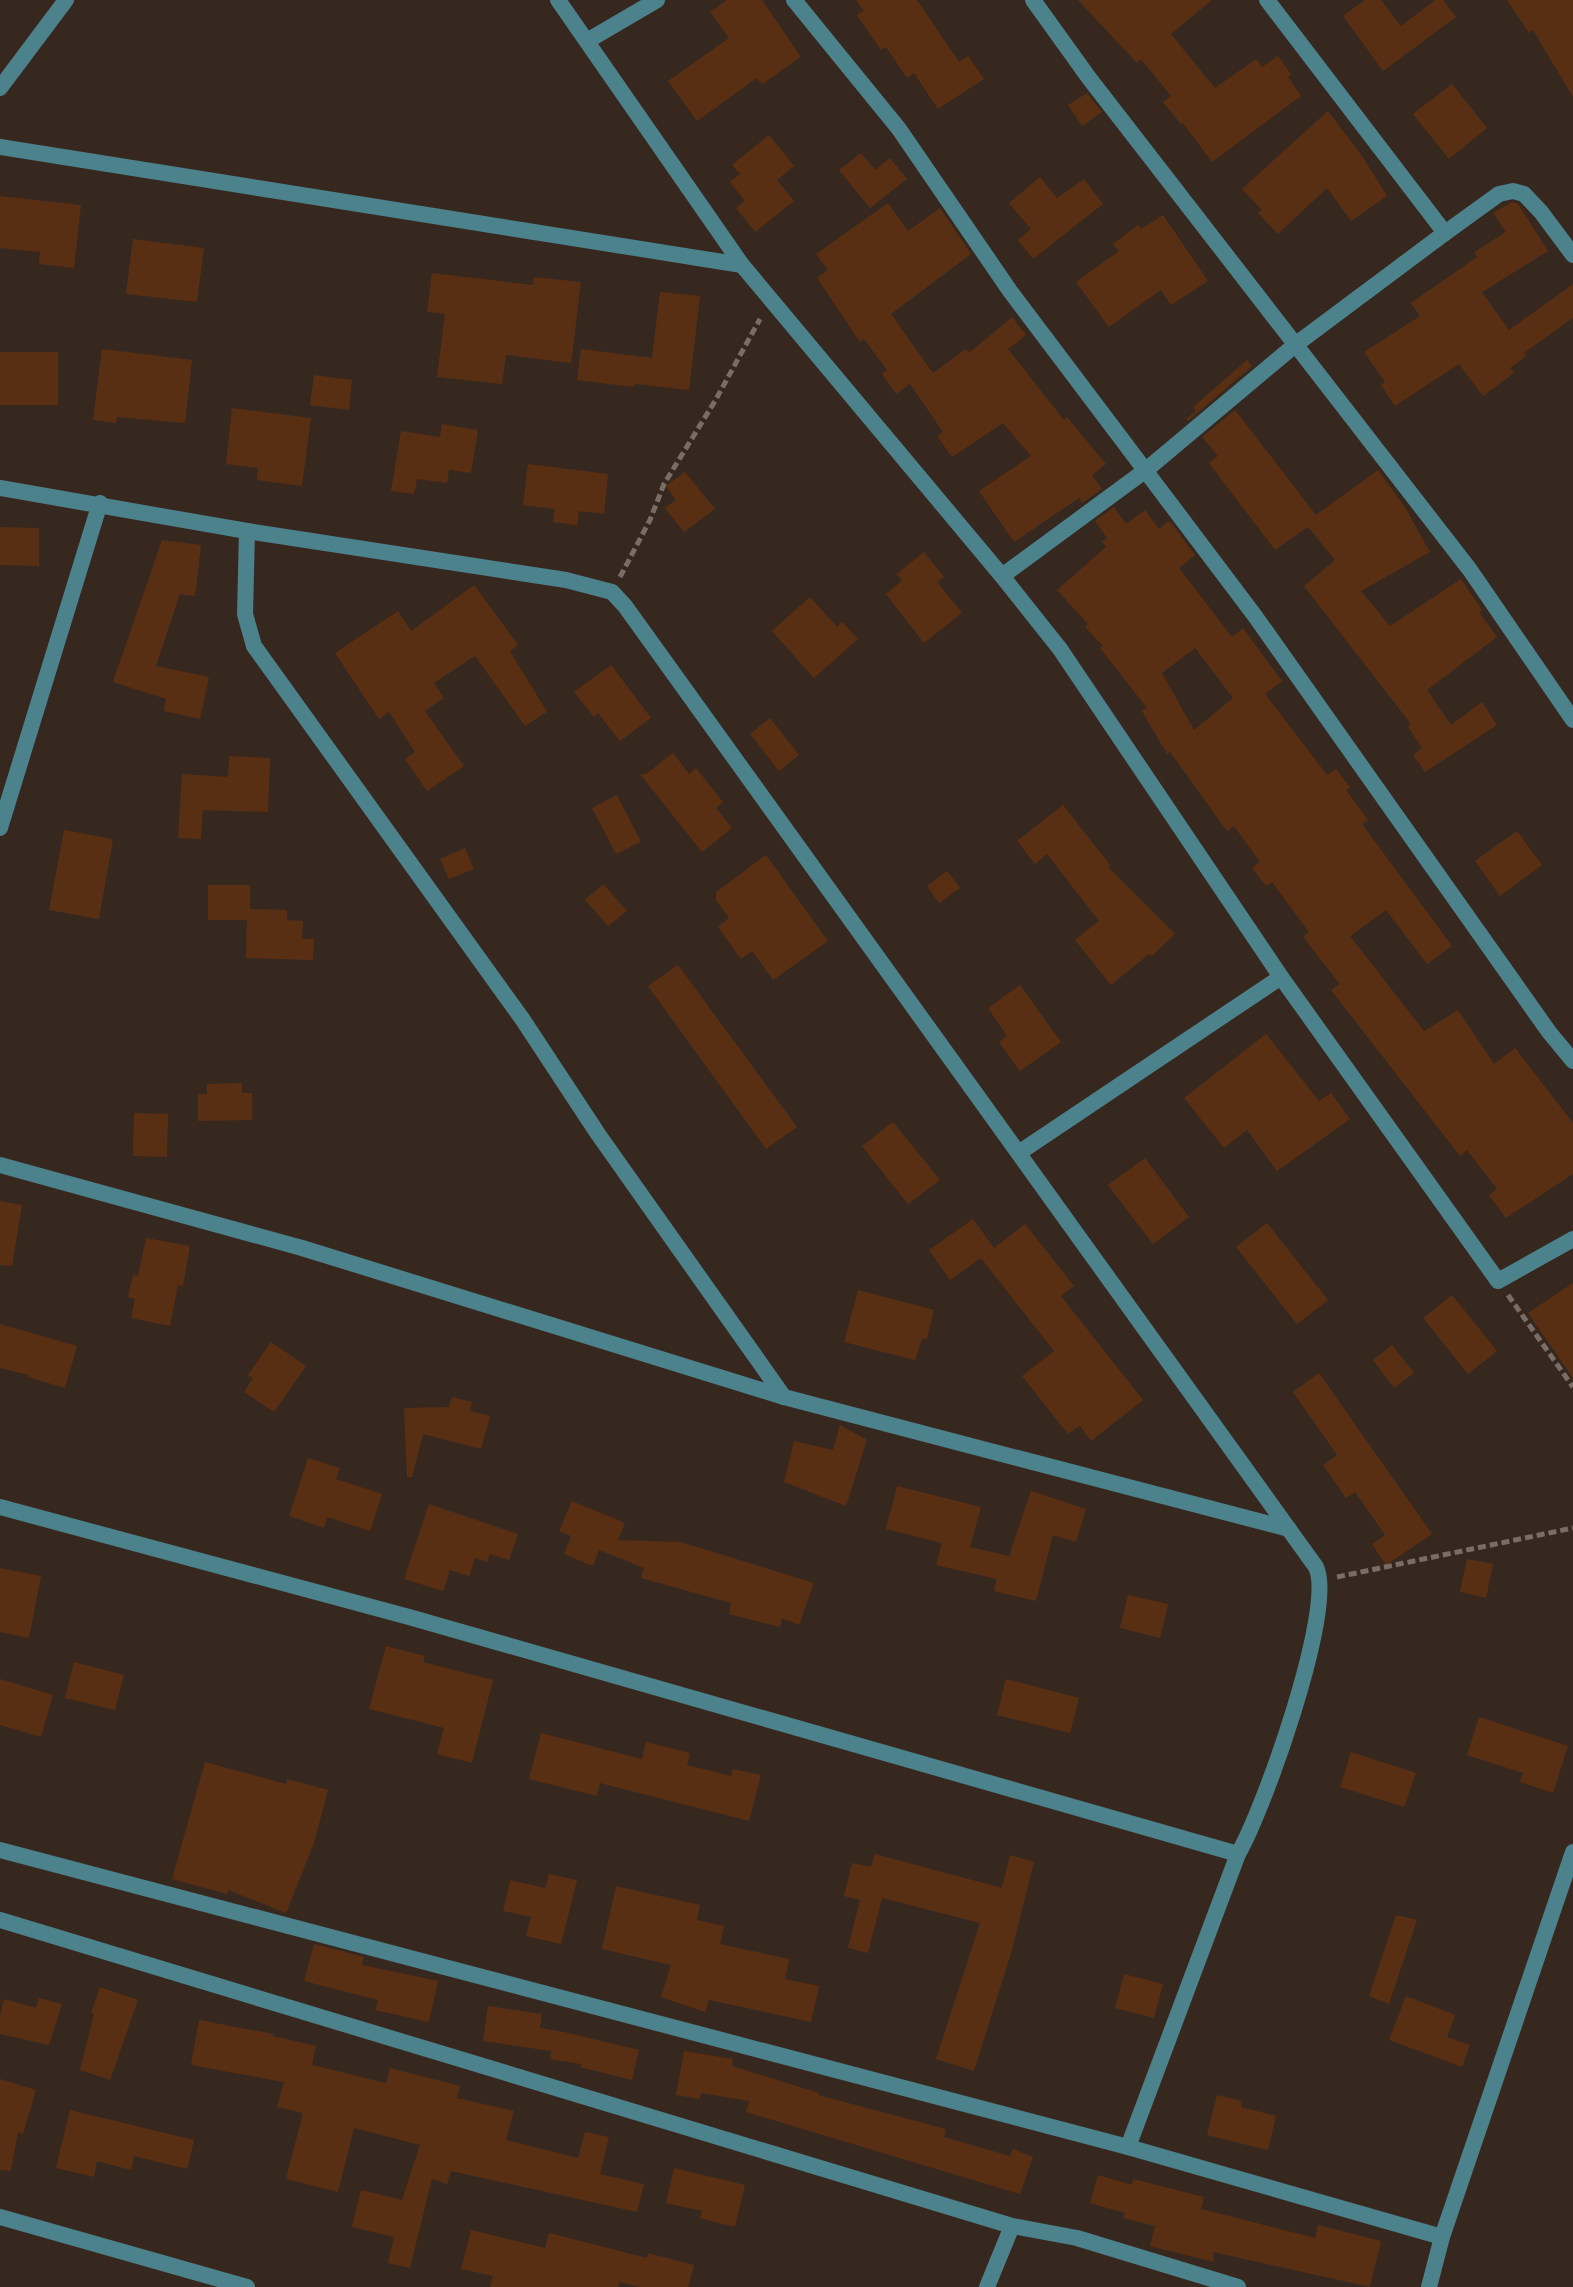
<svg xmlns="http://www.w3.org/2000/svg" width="1573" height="2287" viewBox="0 0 1573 2287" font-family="Helvetica,sans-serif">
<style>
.building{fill:#592f14;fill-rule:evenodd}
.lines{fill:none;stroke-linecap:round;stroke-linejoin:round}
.path{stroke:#7a6d65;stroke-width:5;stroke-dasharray:8 4;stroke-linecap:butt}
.minor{stroke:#4c828c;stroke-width:16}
</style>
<rect width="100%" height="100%" fill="#37281f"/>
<!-- building -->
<g class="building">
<path d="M 727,0 L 762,0 L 801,57 L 762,84 L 757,78 L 697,121 L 668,81 L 729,38 L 710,12 Z"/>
<path d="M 856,0 L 917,0 L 959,62 L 968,56 L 984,79 L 938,109 L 914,73 L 907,78 L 886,47 L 881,50 L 857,15 L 864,11 Z"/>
<path d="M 1078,0 L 1212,0 L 1171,34 L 1215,88 L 1256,59 L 1262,67 L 1278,56 L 1291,74 L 1288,77 L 1301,96 L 1212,162 L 1183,123 L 1181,124 L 1163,102 L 1171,96 L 1141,59 L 1137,63 Z"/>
<path d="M 1365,0 L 1381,0 L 1401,26 L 1435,0 L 1443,0 L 1456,17 L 1383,71 L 1343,16 Z"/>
<path d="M 1507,0 L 1573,0 L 1573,97 L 1533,30 L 1529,33 Z"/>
<path d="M 1452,84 L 1487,128 L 1449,159 L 1413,114 Z"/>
<path d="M 1087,93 L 1102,112 L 1082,126 L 1068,105 Z"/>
<path d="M 1328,111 L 1362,156 L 1387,196 L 1351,221 L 1327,188 L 1278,234 L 1258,213 L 1262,210 L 1242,189 Z"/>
<path d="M 769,135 L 794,166 L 777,180 L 794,201 L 755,232 L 736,208 L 745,201 L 730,182 L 740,174 L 732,165 Z"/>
<path d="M 861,153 L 875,170 L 890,158 L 907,179 L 870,208 L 839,170 Z"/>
<path d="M 1040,177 L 1057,198 L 1084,179 L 1103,204 L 1033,259 L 1018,240 L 1031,229 L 1009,203 Z"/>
<path d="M 0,196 L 81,205 L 74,268 L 39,264 L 40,252 L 0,248 Z"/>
<path d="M 1513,202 L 1518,204 L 1548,251 L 1482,292 L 1509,330 L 1573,284 L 1573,318 L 1524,353 L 1526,356 L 1510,368 L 1514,373 L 1483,396 L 1459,364 L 1395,406 L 1381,385 L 1385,382 L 1364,352 L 1420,316 L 1411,303 L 1477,257 L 1474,252 L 1506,232 L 1493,213 Z"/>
<path d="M 888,203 L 908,231 L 940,208 L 971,254 L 891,314 L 933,373 L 966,349 L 969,353 L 1012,317 L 1026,335 L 1008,349 L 1064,420 L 1067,417 L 1106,464 L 1092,475 L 1102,489 L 1082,503 L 1079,498 L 1014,542 L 979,491 L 1031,456 L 1003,423 L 952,457 L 937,436 L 943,432 L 910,384 L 896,394 L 882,374 L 887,370 L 864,339 L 860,342 L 817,278 L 828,270 L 816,254 Z"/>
<path d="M 1163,215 L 1208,281 L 1171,305 L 1161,290 L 1109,327 L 1076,282 L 1119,251 L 1113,244 L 1138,225 L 1141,229 Z"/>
<path d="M 133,239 L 204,248 L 197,302 L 126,294 Z"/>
<path d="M 432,273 L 533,285 L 534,277 L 581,282 L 571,363 L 506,355 L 502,384 L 437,377 L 445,314 L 427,312 Z"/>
<path d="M 660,292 L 700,296 L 689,390 L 635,384 L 634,387 L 577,380 L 581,349 L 652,358 Z"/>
<path d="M 102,349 L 192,360 L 185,423 L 117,417 L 116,423 L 93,420 Z"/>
<rect x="0" y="352" width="58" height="53"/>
<path d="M 1247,360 L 1252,366 L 1188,421 L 1186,419 L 1196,411 L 1193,407 Z"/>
<path d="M 314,375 L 352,380 L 349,410 L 310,405 Z"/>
<path d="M 232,408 L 311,418 L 302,486 L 257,480 L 258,468 L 226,464 Z"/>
<path d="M 1235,410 L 1316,515 L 1378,470 L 1406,509 L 1430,552 L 1361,591 L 1390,626 L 1461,579 L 1482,610 L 1479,612 L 1497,637 L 1427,690 L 1451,725 L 1482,702 L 1497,725 L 1425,772 L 1413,755 L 1422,748 L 1408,727 L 1411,724 L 1304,586 L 1335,560 L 1308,527 L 1275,550 L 1209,463 L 1218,456 L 1202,437 Z"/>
<path d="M 442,424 L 478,430 L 471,473 L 449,470 L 447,483 L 417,479 L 414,494 L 391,491 L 401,431 L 440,437 Z"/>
<path d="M 528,464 L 608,474 L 604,514 L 579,511 L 577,525 L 553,522 L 555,509 L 523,505 Z"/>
<path d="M 685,472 L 715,509 L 684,532 L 665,508 L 676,500 L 666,486 Z"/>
<path d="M 1114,507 L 1126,524 L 1145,510 L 1159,529 L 1169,521 L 1175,528 L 1195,555 L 1179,568 L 1232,637 L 1243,628 L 1282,681 L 1265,694 L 1327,775 L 1336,769 L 1350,787 L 1346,790 L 1368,820 L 1362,824 L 1452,946 L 1427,964 L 1386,910 L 1350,936 L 1424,1031 L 1458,1010 L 1494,1064 L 1515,1048 L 1573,1123 L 1573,1174 L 1506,1218 L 1489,1195 L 1497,1189 L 1467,1150 L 1460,1156 L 1331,990 L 1340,984 L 1303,937 L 1309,932 L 1272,882 L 1266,886 L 1252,868 L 1260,862 L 1234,826 L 1227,831 L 1170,752 L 1167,754 L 1142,711 L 1147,708 L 1100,648 L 1103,646 L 1085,627 L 1088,624 L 1057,590 L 1106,547 L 1102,541 L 1107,538 L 1095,521 ZM 1195,648 L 1233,698 L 1194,730 L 1162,673 Z"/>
<path d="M 0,527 L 39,528 L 39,566 L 0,565 Z"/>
<path d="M 162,540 L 201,545 L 195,596 L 180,594 L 156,666 L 209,677 L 200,719 L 164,711 L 166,699 L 113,682 Z"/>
<path d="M 924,552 L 944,577 L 937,582 L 962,613 L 924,643 L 886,594 L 902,581 L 897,574 Z"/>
<path d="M 474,585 L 518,645 L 510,651 L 547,712 L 525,726 L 475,656 L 434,683 L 444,698 L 425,711 L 464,766 L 427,791 L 405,759 L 415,752 L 389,712 L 379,719 L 335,653 L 398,611 L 411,631 Z"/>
<path d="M 810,597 L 837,627 L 842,622 L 858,639 L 814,678 L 772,631 Z"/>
<path d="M 611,665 L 651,718 L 620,741 L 598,713 L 594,717 L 574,692 Z"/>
<path d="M 770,718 L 799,755 L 779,771 L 750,734 Z"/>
<path d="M 673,753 L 689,774 L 696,768 L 723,802 L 716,808 L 732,828 L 702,852 L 640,774 L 646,774 Z"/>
<path d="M 229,756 L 270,758 L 268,812 L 203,810 L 201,839 L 178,838 L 182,774 L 228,777 Z"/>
<path d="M 617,795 L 641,842 L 616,854 L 592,808 Z"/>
<path d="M 1063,805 L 1110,865 L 1108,867 L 1175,934 L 1152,956 L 1149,954 L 1111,985 L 1075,940 L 1099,921 L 1047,854 L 1035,864 L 1017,841 Z"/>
<path d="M 64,830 L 113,839 L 99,919 L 49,910 Z"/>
<path d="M 1517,831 L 1542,865 L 1500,896 L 1475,861 Z"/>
<path d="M 465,848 L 474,869 L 449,879 L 440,859 Z"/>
<path d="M 766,855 L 828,941 L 773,980 L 752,951 L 741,959 L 718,927 L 729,918 L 716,900 L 716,892 Z"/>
<path d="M 947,871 L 960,888 L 939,903 L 927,886 Z"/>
<path d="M 603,884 L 627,911 L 608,926 L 585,900 Z"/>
<path d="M 208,885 L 250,885 L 250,909 L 287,910 L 287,920 L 303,921 L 302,939 L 314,939 L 313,960 L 246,958 L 247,920 L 208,920 Z"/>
<path d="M 678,965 L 797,1127 L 766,1149 L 648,986 Z"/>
<path d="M 1020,985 L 1061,1042 L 1020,1071 L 999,1042 L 1007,1036 L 988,1008 Z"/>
<path d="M 1266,1034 L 1319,1101 L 1331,1093 L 1350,1119 L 1277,1171 L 1247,1130 L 1224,1148 L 1184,1098 Z"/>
<path d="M 242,1083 L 242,1093 L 252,1093 L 252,1120 L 198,1121 L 198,1094 L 207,1094 L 207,1084 Z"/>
<path d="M 134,1113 L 168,1114 L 167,1157 L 133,1156 Z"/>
<path d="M 893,1122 L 940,1180 L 908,1204 L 862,1146 Z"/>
<path d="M 1145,1158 L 1189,1217 L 1153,1244 L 1108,1185 Z"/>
<path d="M 0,1201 L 22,1205 L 12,1266 L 0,1265 Z"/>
<path d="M 973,1219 L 994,1248 L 1025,1224 L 1074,1286 L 1061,1296 L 1143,1400 L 1091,1441 L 1080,1426 L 1068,1434 L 1022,1376 L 1054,1351 L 981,1258 L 950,1280 L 929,1250 Z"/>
<path d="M 1267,1223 L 1328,1300 L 1297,1324 L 1236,1247 Z"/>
<path d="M 146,1238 L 190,1246 L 183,1286 L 178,1285 L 170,1326 L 131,1318 L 135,1299 L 128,1297 L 133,1275 L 138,1276 Z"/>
<path d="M 1573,1283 L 1573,1378 L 1528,1313 Z"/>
<path d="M 858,1290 L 934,1310 L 927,1339 L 922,1338 L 915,1360 L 844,1342 Z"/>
<path d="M 1452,1295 L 1497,1351 L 1468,1374 L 1423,1318 Z"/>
<path d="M 0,1324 L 77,1346 L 65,1388 L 28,1377 L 29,1375 L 0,1368 Z"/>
<path d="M 271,1342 L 306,1366 L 274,1412 L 244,1392 L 253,1378 L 248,1375 Z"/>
<path d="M 1392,1345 L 1414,1373 L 1394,1388 L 1373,1360 Z"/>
<path d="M 1319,1373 L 1432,1534 L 1386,1565 L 1372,1544 L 1385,1535 L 1355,1492 L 1346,1498 L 1323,1465 L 1337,1455 L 1293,1392 Z"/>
<path d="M 452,1397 L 472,1402 L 470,1411 L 490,1416 L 481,1449 L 423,1434 L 412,1477 L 407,1477 L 404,1408 L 449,1407 Z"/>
<path d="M 840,1425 L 867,1440 L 846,1506 L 784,1482 L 794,1441 L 833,1450 Z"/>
<path d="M 308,1458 L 340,1468 L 336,1479 L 382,1494 L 370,1531 L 327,1517 L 324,1528 L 289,1516 Z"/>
<path d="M 897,1486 L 981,1507 L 970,1547 L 1009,1556 L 1031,1491 L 1086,1509 L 1076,1542 L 1053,1535 L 1036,1601 L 994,1591 L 997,1579 L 936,1565 L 942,1543 L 886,1529 Z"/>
<path d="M 572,1501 L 625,1523 L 618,1540 L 681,1542 L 814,1583 L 799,1625 L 782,1618 L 780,1627 L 729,1614 L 731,1603 L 641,1578 L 644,1568 L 599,1550 L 593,1566 L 564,1554 L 571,1536 L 559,1531 Z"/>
<path d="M 429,1504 L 518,1534 L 509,1560 L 490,1554 L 487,1562 L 475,1558 L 469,1576 L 450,1570 L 443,1591 L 404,1579 Z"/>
<path d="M 1467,1559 L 1493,1564 L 1486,1598 L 1460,1592 Z"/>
<path d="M 0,1568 L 41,1576 L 29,1638 L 0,1632 Z"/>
<path d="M 1128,1595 L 1168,1604 L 1160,1638 L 1120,1628 Z"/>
<path d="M 386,1646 L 425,1656 L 423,1662 L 493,1680 L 472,1763 L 437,1754 L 444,1728 L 369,1709 Z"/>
<path d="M 74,1662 L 124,1675 L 115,1710 L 65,1698 Z"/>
<path d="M 0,1679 L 53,1695 L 41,1737 L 0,1725 Z"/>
<path d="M 1006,1679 L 1079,1698 L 1070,1733 L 997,1715 Z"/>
<path d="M 1479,1717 L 1568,1746 L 1553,1793 L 1520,1782 L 1523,1773 L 1467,1755 Z"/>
<path d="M 541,1733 L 642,1759 L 646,1742 L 690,1753 L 687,1765 L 731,1776 L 733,1769 L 761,1775 L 749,1821 L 600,1783 L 597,1796 L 529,1779 Z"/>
<path d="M 1351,1752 L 1416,1773 L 1404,1807 L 1340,1787 Z"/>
<path d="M 205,1762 L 286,1784 L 287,1779 L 328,1790 L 314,1843 L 286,1913 L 228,1890 L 227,1894 L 172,1879 Z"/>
<path d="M 875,1854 L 1002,1888 L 1010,1855 L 1034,1862 L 1012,1950 L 974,2071 L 936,2059 L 980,1923 L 882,1898 L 868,1953 L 848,1948 L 860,1900 L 844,1896 L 852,1863 L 871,1867 Z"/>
<path d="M 549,1874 L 577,1880 L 561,1944 L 526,1936 L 531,1917 L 503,1911 L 510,1880 L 545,1888 Z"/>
<path d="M 616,1886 L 700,1905 L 697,1920 L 724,1926 L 720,1944 L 789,1959 L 785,1979 L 819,1986 L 811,2022 L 709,2000 L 705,2012 L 661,1997 L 671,1965 L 602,1949 Z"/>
<path d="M 1396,1915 L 1417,1920 L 1389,2004 L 1369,1996 Z"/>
<path d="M 314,1944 L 364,1957 L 362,1965 L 438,1981 L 429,2022 L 375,2010 L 378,2000 L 304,1981 Z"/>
<path d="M 1124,1974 L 1163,1984 L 1154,2018 L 1115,2008 Z"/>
<path d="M 100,1987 L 138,2000 L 110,2080 L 80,2070 L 94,2014 L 91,2013 Z"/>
<path d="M 1406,1996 L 1455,2015 L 1447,2037 L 1470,2045 L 1462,2067 L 1389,2040 Z"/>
<path d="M 39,1998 L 62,2004 L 49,2045 L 0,2034 L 0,2015 L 4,1999 L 36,2008 Z"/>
<path d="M 488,2006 L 542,2014 L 540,2028 L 564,2032 L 639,2050 L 632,2080 L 580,2067 L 581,2064 L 550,2059 L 551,2051 L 483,2041 Z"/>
<path d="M 199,2020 L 274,2034 L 273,2036 L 316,2046 L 312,2065 L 386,2083 L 390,2068 L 460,2086 L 457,2098 L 514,2111 L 506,2140 L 578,2158 L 585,2132 L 609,2137 L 600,2174 L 644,2184 L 637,2212 L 451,2171 L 447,2184 L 432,2179 L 410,2268 L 388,2263 L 394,2237 L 352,2227 L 361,2190 L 402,2200 L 420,2145 L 354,2128 L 338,2192 L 286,2179 L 303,2113 L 277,2107 L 284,2082 L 191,2065 Z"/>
<path d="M 684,2051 L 733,2059 L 732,2066 L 819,2093 L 818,2095 L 946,2129 L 944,2137 L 1010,2156 L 1013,2149 L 1033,2157 L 1020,2194 L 746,2112 L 749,2101 L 701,2093 L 700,2099 L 676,2095 Z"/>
<path d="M 0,2079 L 36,2090 L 23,2134 L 18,2132 L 11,2171 L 0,2170 Z"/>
<path d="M 1217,2095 L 1242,2101 L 1241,2107 L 1276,2116 L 1268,2150 L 1207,2135 Z"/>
<path d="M 70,2110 L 194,2140 L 187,2169 L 134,2156 L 131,2170 L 97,2161 L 94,2177 L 56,2168 Z"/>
<path d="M 674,2168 L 745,2185 L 735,2227 L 700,2218 L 702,2211 L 666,2203 Z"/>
<path d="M 1098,2175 L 1132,2185 L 1133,2179 L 1204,2197 L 1201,2209 L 1315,2238 L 1318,2225 L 1381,2241 L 1370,2287 L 1213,2252 L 1214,2262 L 1150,2246 L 1155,2226 L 1123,2218 L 1125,2213 L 1090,2203 Z"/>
<path d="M 471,2230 L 545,2248 L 549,2233 L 647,2258 L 648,2253 L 694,2265 L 688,2287 L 640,2287 L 619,2282 L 618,2287 L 490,2287 L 493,2276 L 461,2269 Z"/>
</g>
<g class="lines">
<!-- path -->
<g class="path">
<path d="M 620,577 L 650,520 L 664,484 L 715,401 L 760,319"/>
<path d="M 1508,1295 L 1573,1387"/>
<path d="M 1337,1577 L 1573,1528"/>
</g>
<!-- minor -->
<g class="minor">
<path d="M 558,0 L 742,265 L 1002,576 L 1060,649 L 1281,977 L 1498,1281 L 1573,1239"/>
<path d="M 794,0 L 899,129 L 1010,291 L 1255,616 L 1549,1032 L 1573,1061"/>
<path d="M 1033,0 L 1089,78 L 1470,570 L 1573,720"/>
<path d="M 587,41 L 657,0"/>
<path d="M 0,88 L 66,0"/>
<path d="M 0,147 L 742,265"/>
<path d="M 1445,233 L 1499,194 L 1513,191 L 1524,194 L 1541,212 L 1573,255"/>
<path d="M 0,488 L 247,531 L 566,580 L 612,592 L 625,606 L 1316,1567 C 1336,1608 1263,1812 1238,1854 L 1128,2147"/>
<path d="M 247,531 L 245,614 L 254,646 L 523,1020 L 598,1134 L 784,1397"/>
<path d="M 1002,576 L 1146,470 L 1295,345 L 1445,233 L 1267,0"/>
<path d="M 0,828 L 100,503"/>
<path d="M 1020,1152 L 1281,977"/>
<path d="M 0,1165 L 302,1248 L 784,1397 L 1289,1529"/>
<path d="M 0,1507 L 409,1617 L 1238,1854"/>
<path d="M 0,1850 L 1128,2147 L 1442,2237"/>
<path d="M 0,1920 L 1012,2226 L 1077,2238 L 1238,2287"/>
<path d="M 0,2217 L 247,2287"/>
<path d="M 987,2287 L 1012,2226"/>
<path d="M 1429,2287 L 1442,2237 L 1573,1852"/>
</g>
</g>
</svg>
